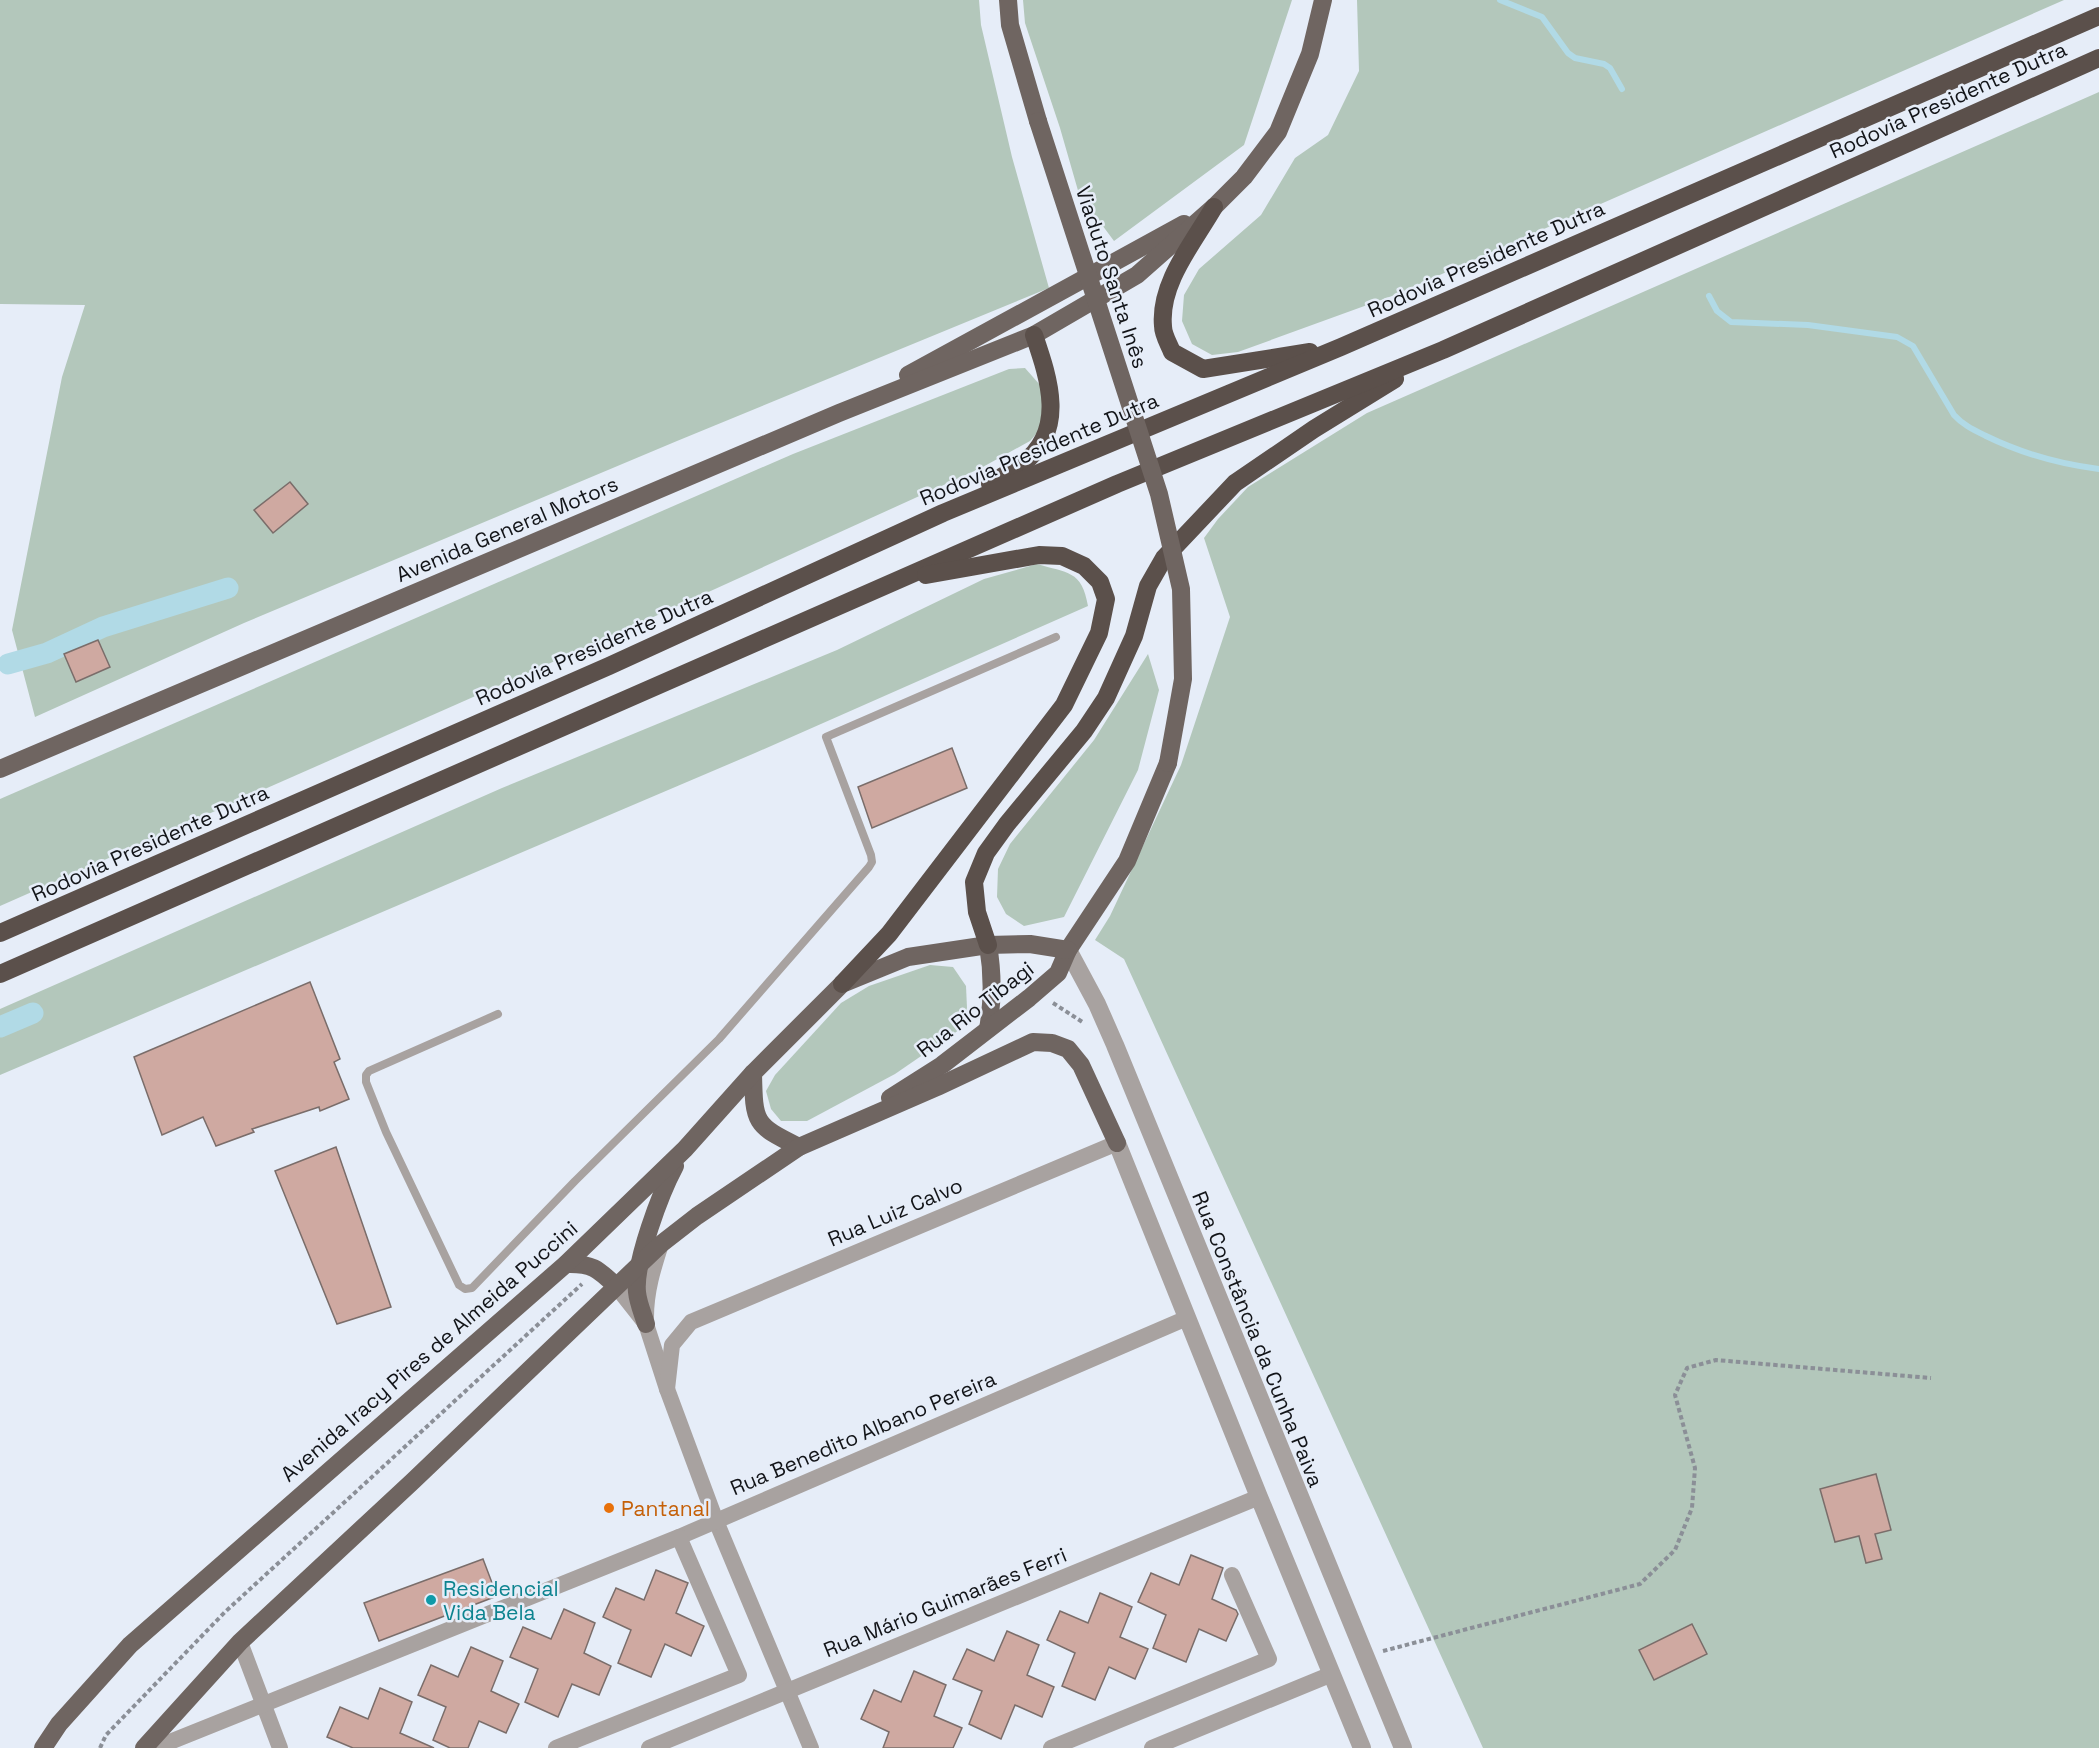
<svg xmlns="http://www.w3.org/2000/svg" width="2099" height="1748" viewBox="0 0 2099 1748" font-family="'Space Grotesk',sans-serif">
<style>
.green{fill:#b3c7bb}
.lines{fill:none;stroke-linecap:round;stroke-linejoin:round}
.stream{stroke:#b1dae6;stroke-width:6}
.canal{stroke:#b1dae6;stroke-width:21}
.building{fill:#cfa9a1;stroke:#7a6d6a;stroke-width:1.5}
.path{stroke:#8b8f97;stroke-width:4;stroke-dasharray:4.5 3;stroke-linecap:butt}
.service{stroke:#a8a2a0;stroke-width:8}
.minor{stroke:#a8a2a0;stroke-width:16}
.tertiary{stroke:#a8a2a0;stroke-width:18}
.primary{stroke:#6f6561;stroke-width:18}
.motorway{stroke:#5b504b;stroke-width:18}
.primary-bridge{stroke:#6f6561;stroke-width:18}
.food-dot{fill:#e8710a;stroke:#e6edf8;stroke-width:2}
.culture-dot{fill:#0f9aa8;stroke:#e6edf8;stroke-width:2}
.labels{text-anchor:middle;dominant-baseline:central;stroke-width:5;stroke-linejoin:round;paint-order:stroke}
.street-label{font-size:21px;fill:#121418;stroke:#e6edf8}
.food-label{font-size:21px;fill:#c56008;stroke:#e6edf8;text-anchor:start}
.culture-label{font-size:21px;fill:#0d838f;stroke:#e6edf8;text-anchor:start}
</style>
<rect width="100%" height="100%" fill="#e6edf8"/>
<!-- green -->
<g class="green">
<path d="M 0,0 L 979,0 L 981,25 L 1012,157 L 1049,288 L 677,441 L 244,623 L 35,717 L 12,630 L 62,377 L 85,305 L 0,304 Z"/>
<path d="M 1023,0 L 1292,0 L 1244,145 L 1114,241 L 1079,194 L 1060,128 L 1025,23 Z"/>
<path d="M 1357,0 L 2064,0 L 1392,296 L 1238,352 L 1212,355 L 1192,344 L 1182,321 L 1184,295 L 1199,269 L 1261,215 L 1295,158 L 1328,135 L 1359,71 Z"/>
<path d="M 2099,92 L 2099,1748 L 1483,1748 L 1124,959 L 1095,940 L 1110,916 L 1181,765 L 1230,617 L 1204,538 L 1218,519 L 1248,487 L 1367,413 Z"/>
<path d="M 1025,368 L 1040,385 L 1047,411 L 1043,426 L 1030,441 L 981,468 L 616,634 L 0,906 L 0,799 L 793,454 L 1009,369 Z"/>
<path d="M 1037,564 C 1067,573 1082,570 1088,606 L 755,753 L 0,1075 L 0,1009 L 502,788 L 837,650 L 984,579 Z"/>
<path d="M 1148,654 L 1159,690 L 1138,770 L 1064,917 L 1024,926 L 1006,914 L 997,897 L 998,869 L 1010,844 L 1094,740 Z"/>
<path d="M 930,965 L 953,967 L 966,986 L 967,1008 L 959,1030 L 895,1074 L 807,1121 L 781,1121 L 771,1109 L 766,1091 L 775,1075 L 841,1003 L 869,986 Z"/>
</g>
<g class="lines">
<!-- stream -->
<g class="stream">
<path d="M 1500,0 L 1542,17 L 1568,53 L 1575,58 L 1604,64 L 1610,68 L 1622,89"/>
<path d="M 1709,296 L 1717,311 L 1731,322 L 1808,325 L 1897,337 L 1913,346 L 1954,415 C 1963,425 1974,430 1986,436 C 2023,454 2058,464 2099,469"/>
</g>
<!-- canal -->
<g class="canal">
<path d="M 8,664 L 47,653 L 103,627 L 228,588"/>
<path d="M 0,1027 L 33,1013"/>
</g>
</g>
<!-- building -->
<g class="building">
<path d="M 290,482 L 308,504 L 273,533 L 254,510 Z"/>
<path d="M 98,640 L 110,667 L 76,682 L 64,654 Z"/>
<path d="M 952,748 L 967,788 L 872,828 L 858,787 Z"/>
<path d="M 310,982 L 340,1059 L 334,1062 L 349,1099 L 320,1111 L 319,1107 L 252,1129 L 254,1132 L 216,1146 L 203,1117 L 162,1135 L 134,1057 Z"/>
<path d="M 336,1147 L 391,1307 L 337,1324 L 275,1171 Z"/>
<path d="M 1876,1474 L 1891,1530 L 1875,1534 L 1882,1559 L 1866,1563 L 1859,1536 L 1835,1542 L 1820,1489 Z"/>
<path d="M 1191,1555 L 1223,1568 L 1212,1599 L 1236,1610 L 1238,1614 L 1226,1641 L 1199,1629 L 1186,1662 L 1153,1648 L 1166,1615 L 1138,1602 L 1151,1573 L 1179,1585 Z"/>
<path d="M 483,1559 L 497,1596 L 379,1641 L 364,1603 Z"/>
<path d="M 656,1570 L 688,1583 L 676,1613 L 704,1626 L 691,1656 L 665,1644 L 651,1677 L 618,1663 L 631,1630 L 603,1617 L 616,1588 L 644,1600 Z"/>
<path d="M 1100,1593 L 1132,1607 L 1120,1637 L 1148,1649 L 1135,1679 L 1109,1667 L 1095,1700 L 1062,1686 L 1075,1653 L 1047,1640 L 1060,1611 L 1088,1623 Z"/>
<path d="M 564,1609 L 595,1623 L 584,1653 L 611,1666 L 599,1695 L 572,1684 L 558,1717 L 525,1702 L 538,1669 L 510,1657 L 523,1627 L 551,1639 Z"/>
<path d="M 1692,1624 L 1707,1654 L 1654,1680 L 1639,1650 Z"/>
<path d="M 1007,1631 L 1039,1645 L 1027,1675 L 1054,1687 L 1042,1717 L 1015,1705 L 1001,1739 L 969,1724 L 982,1691 L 953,1679 L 967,1649 L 994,1661 Z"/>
<path d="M 471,1647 L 503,1661 L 491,1691 L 519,1704 L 506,1733 L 479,1721 L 468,1748 L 450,1748 L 433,1740 L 446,1707 L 418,1695 L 431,1665 L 458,1677 Z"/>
<path d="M 914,1671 L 946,1685 L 934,1716 L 962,1728 L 953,1748 L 883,1748 L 889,1732 L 861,1719 L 874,1690 L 901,1702 Z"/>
<path d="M 380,1688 L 412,1702 L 400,1733 L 434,1748 L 353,1748 L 327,1737 L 340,1707 L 368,1719 Z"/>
</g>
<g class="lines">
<!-- path -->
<g class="path">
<path d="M 1053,1003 L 1084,1023"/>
<path d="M 1383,1651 L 1640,1584 L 1675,1550 L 1692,1508 L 1695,1468 L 1675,1395 L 1687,1368 L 1716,1360 L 1931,1378"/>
<path d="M 100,1748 L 106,1735 L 225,1612 L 582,1284"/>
</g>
<!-- service -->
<path class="service" d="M 498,1014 L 369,1071 L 366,1075 L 366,1082 L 386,1132 L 459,1285 L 465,1289 L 472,1288 L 575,1181 L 719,1039 L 869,867 L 872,862 L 871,855 L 826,737 L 1056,637"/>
<!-- minor -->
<g class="minor">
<path d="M 616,1286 L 646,1324 L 667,1389 L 716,1521 L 811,1748"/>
<path d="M 646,1317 C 646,1291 653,1269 661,1244"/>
<path d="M 667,1389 L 672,1345 L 691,1322 L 1117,1143"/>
<path d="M 240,1642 L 280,1748"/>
<path d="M 155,1748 L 679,1537 L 1187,1318"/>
<path d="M 556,1748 L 739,1675 L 679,1537"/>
<path d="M 649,1748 L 1259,1497"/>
<path d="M 1051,1748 L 1269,1659 L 1232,1575"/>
<path d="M 1152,1748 L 1332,1674"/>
</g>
<!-- tertiary -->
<g class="tertiary">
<path d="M 1068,950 L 1097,1004 L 1115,1045 L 1403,1748"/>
<path d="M 1117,1143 L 1259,1497 L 1362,1748"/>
</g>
<!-- primary -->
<g class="primary">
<path d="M 1008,0 L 1010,25 L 1038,121"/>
<path d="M 908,375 L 1184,224"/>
<path d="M 0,769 L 839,413 L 1034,335 L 1137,275 L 1214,207 L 1244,177 L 1278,132 L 1310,54 L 1323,0"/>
<path d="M 988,945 C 993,974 993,1000 988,1029"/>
<path d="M 753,1073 C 754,1123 754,1125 799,1147"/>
<path d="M 890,1098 L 942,1065 L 1029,998 L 1058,973 L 1068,950 L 1127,861 L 1168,763"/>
<path d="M 566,1264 C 592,1263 598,1269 616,1286"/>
<path d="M 646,1324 C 643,1314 638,1303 637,1292 C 634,1263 661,1192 675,1166"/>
<path d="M 43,1748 L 59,1724 L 130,1645 L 566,1264 L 685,1149 L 753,1073 L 842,984 L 908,957 L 988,945 L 1030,944 L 1068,950"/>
<path d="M 144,1748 L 240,1642 L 413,1481 L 661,1244 L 697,1216 L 799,1147 L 937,1087 L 1033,1042 L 1052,1043 L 1068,1049 L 1081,1065 L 1117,1143"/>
</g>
<!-- motorway -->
<g class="motorway">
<path d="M 1214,207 C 1194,242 1159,283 1163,326 C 1163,335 1169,344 1172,352 L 1203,369 L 1310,352"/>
<path d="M 990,484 C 1001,477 1012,471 1022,464 C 1067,431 1049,379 1034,335"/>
<path d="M 0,933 L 609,666 L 943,513 L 1341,347 L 2099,16"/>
<path d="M 988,945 L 977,912 L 974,882 L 986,853 L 1007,824 L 1084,731 L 1106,698 L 1134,636 L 1148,586 L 1164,558 L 1235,483 L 1314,429 L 1395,379"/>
<path d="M 0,974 L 1117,484 L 1443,350 L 2099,58"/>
<path d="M 842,984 L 889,934 L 1064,705 L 1099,633 L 1106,599 L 1100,582 L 1084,566 L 1062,556 L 1039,555 L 926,575"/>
</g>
<!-- primary-bridge -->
<path class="primary-bridge" d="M 1038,121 L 1159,494 L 1181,589 L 1183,679 L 1168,763"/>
</g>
<!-- markers -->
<circle class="food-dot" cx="609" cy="1508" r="6"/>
<circle class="culture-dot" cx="431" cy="1600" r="6"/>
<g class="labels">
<!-- street labels -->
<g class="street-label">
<text transform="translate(1948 100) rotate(-24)">Rodovia Presidente Dutra</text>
<text transform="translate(1486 259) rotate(-24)">Rodovia Presidente Dutra</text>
<text transform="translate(1112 277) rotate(72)">Viaduto Santa Inês</text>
<text transform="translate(1039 449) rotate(-23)">Rodovia Presidente Dutra</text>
<text transform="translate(507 529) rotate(-23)">Avenida General Motors</text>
<text transform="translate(594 647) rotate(-24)">Rodovia Presidente Dutra</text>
<text transform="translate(150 843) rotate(-24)">Rodovia Presidente Dutra</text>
<text transform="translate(975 1009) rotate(-38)">Rua Rio Tibagi</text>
<text transform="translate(895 1212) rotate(-23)">Rua Luiz Calvo</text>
<text transform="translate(1258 1339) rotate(68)">Rua Constância da Cunha Paiva</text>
<text transform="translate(429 1351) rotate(-41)">Avenida Iracy Pires de Almeida Puccini</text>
<text transform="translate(863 1433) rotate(-23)">Rua Benedito Albano Pereira</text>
<text transform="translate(945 1602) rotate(-22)">Rua Mário Guimarães Ferri</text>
</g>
<!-- food labels -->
<g class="food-label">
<text x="621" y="1508">Pantanal</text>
</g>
<!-- culture labels -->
<g class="culture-label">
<text x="443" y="1588">Residencial<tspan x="443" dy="24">Vida Bela</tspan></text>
</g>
</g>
</svg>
